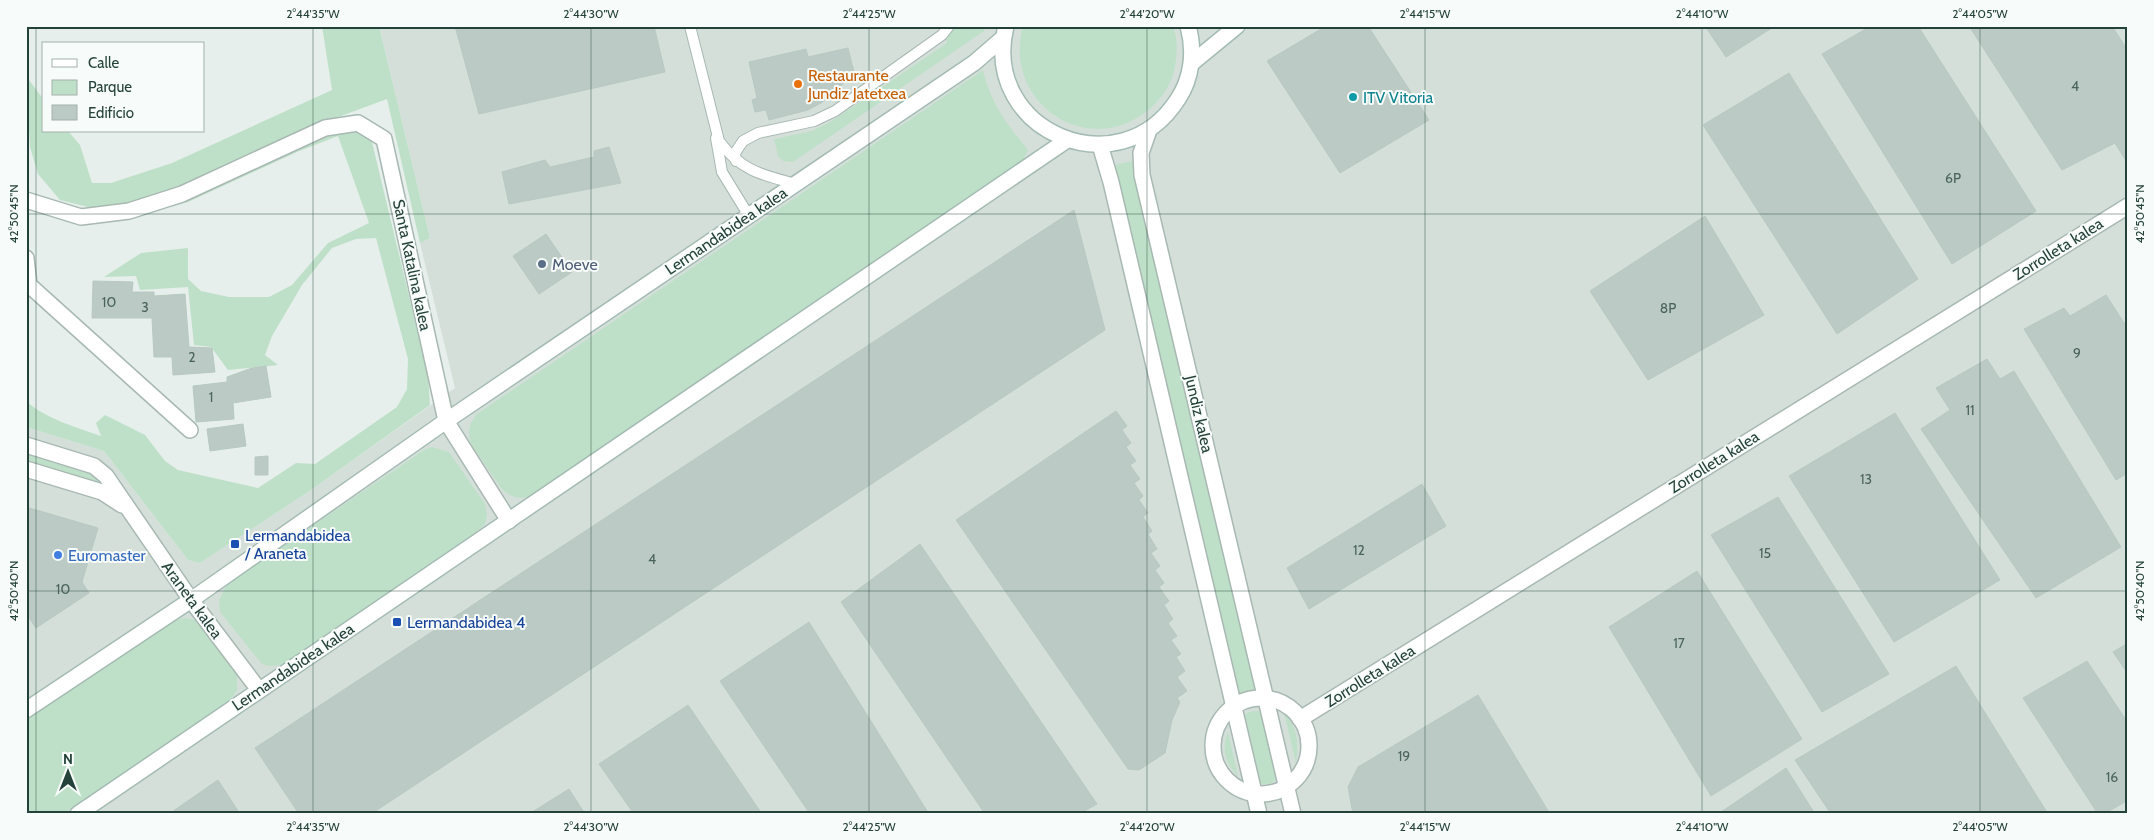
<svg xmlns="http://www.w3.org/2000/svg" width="2154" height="840" viewBox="0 0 2154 840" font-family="Cabin,sans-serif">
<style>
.built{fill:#d4dfda}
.green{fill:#bfe0c8}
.building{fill:#bbcac4;stroke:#b8c9c2}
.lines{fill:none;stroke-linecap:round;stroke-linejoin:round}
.lane-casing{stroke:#a8b8b2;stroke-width:12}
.street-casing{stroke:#a8b8b2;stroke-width:18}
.secondary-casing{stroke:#a4bbb3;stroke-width:18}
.lane{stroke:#fff;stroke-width:10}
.street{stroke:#fff;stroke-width:15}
.secondary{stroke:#fff;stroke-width:15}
.ticks{fill:none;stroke:#24423a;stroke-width:1;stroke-opacity:0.45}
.food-dot{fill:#e8710a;stroke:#f7fbf9;stroke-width:2}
.culture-dot{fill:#0f9aa8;stroke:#f7fbf9;stroke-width:2}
.service-dot{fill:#5c6f8a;stroke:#f7fbf9;stroke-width:2}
.transit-dot{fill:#1a4fb4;stroke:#f7fbf9;stroke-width:2}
.shop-dot{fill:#3f7fe0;stroke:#f7fbf9;stroke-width:2}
.labels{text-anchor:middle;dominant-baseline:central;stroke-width:4;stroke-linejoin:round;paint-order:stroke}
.number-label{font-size:14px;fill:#4a645c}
.food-label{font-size:16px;fill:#c56008;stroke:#f7fbf9;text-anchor:start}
.culture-label{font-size:16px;fill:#0d838f;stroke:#f7fbf9;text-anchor:start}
.street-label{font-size:16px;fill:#24423a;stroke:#f7fbf9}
.service-label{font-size:16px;fill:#4e5e75;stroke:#f7fbf9;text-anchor:start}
.transit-label{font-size:16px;fill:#164399;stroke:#f7fbf9;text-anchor:start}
.shop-label{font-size:16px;fill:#366cbe;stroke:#f7fbf9;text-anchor:start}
.neatline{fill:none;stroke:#24423a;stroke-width:2}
.ticks-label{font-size:12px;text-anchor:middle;fill:#24423a}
</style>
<rect width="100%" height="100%" fill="#e6efeb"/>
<!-- built -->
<path class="built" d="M 379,26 L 2128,26 L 2128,814 L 26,814 L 26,427 L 104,451 L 188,560 L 200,563 L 311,490 L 455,388 L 420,243 L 430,238 Z"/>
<!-- green -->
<g class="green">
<path d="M 322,26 L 379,26 L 430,238 L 420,243 L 387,99 L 325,122 L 180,188 L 126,206 L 96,209 L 60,200 L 38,174 L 30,147 L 26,76 L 44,100 L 44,131 L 68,131 L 80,145 L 92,183 L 111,183 L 172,163 L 332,90 Z"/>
<path d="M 956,26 L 985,26 L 984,31 L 793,162 L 783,161 L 778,156 L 774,139 L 812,131 L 830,122 L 947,43 L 945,37 Z"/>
<path d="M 1023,26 L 1173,26 C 1179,42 1177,59 1173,75 C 1168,89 1159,102 1147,111 C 1085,160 1002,101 1023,26 Z"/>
<path d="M 983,70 C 992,106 1005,121 1028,150 L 1021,163 L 531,496 C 519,500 509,497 501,488 L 471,444 C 467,432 469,424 477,414 Z"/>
<path d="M 337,129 L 356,131 L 371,138 L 428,375 L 430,405 L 311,490 L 200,563 L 188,560 L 104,451 L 26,427 L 26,401 C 46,419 76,427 101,436 L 96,423 L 105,415 L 145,435 L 165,461 L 178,470 L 258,488 L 296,463 L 315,464 L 397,407 L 407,389 L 408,359 L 376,238 L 356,239 L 332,248 L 302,285 L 272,336 L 265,355 L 278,365 L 228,370 L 211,347 L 194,345 L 188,287 L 140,290 L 136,276 L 104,277 L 141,253 L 188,248 L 188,279 L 201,291 L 229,297 L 269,297 L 292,285 L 328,243 L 369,223 L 338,136 L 297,152 L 188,202 L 170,207 L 293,148 Z"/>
<path d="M 1132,161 L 1256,690 L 1240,694 L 1115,165 Z"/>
<path d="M 432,447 L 449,452 L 485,504 L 487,515 L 485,524 L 476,532 L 282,665 L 268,666 L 261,663 L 220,612 L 219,600 L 227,584 L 424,450 Z"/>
<path d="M 26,449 L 74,463 L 98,480 L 97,485 L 26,464 Z"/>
<path d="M 186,618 L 196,620 L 237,672 L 237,690 L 230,700 L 63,814 L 26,814 L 26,720 L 172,621 Z"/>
<path d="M 1253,711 L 1260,711 L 1277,780 L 1269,784 L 1261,784 L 1245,714 Z"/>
<path d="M 1284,713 C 1298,728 1299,744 1296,763 Z"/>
<path d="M 1228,732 L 1238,776 C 1225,763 1221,750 1228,732 Z"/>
</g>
<!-- building -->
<g class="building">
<path d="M 455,26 L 654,26 L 665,72 L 479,114 Z"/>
<path d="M 1326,26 L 1368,26 L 1429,120 L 1340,173 L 1267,61 Z"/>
<path d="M 1705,26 L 1775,26 L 1726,57 Z"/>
<path d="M 1871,26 L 1918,26 L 2036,211 L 1952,264 L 1822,54 Z"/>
<path d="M 1969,26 L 2112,26 L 2128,51 L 2128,160 L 2126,161 L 2115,143 L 2062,170 Z"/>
<path d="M 848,48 L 855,76 L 848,77 L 837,91 L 821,103 L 808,110 L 769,120 L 766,110 L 755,112 L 752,100 L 757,98 L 749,62 L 806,49 L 808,57 Z"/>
<path d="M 1789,73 L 1918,279 L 1837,334 L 1703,125 Z"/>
<path d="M 609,147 L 621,183 L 509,204 L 502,172 L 545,160 L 550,167 L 594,157 L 594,151 Z"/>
<path d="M 1074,210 L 1105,330 L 371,814 L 299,814 L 255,748 Z"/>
<path d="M 1705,216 L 1764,315 L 1648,380 L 1590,291 Z"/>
<path d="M 546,234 L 572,272 L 539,294 L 513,256 Z"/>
<path d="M 93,281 L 133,282 L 132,292 L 154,292 L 154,296 L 185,294 L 189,347 L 212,348 L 215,372 L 173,375 L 172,357 L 154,357 L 152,318 L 92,318 Z"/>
<path d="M 2106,295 L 2128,329 L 2128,473 L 2116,480 L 2024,329 L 2064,308 L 2070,316 Z"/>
<path d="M 1987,359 L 2000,379 L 2014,371 L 2121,547 L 2036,598 L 1921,429 L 1950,410 L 1936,388 Z"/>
<path d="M 266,366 L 271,397 L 233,403 L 234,419 L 196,422 L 193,386 L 227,382 L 227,377 L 252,368 Z"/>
<path d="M 1116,411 L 1127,426 L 1122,430 L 1131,443 L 1126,447 L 1136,461 L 1130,465 L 1140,479 L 1134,483 L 1143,496 L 1139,500 L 1148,513 L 1143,517 L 1152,531 L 1148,534 L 1157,549 L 1151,553 L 1160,566 L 1155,570 L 1164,583 L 1159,587 L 1169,601 L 1164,605 L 1173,619 L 1168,623 L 1177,636 L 1171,640 L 1181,654 L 1176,657 L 1185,671 L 1177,677 L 1187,691 L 1177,698 L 1180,702 L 1172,720 L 1165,753 L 1139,770 L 1128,769 L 956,520 Z"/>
<path d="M 1895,413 L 2000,580 L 1894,642 L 1789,476 Z"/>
<path d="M 243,424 L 246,446 L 210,451 L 207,429 Z"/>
<path d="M 268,456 L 268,475 L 255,475 L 255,457 Z"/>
<path d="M 1422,484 L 1446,526 L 1309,609 L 1287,568 Z"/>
<path d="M 1778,497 L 1889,674 L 1822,712 L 1711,535 Z"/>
<path d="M 26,507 L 98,528 L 82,582 L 89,593 L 36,628 L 26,613 Z"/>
<path d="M 920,544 L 1097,804 L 1079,814 L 985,814 L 841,602 Z"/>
<path d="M 1697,571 L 1802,739 L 1711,796 L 1609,627 Z"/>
<path d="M 809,622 L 929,814 L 810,814 L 720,681 Z"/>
<path d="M 2128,643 L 2128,674 L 2113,652 Z"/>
<path d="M 2087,661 L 2128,723 L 2128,800 L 2104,814 L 2098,814 L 2023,698 Z"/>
<path d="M 1956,666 L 2048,814 L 1831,814 L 1795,760 Z"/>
<path d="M 1478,695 L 1550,814 L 1353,814 L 1348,787 L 1358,767 Z"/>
<path d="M 688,705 L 762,814 L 634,814 L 599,764 Z"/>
<path d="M 1786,768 L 1815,814 L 1718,814 Z"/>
<path d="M 218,780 L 240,814 L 169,814 Z"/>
<path d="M 569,789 L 585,814 L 529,814 Z"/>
</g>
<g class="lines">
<!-- lane casing -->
<g class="lane-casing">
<g id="lane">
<path d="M 690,26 L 719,141 C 741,171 762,175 796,184"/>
<path d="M 716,138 L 722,172 L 749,216"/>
<path d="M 736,161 L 735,153 L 743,141 L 758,133 L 814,121 L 835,111 L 942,35 L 949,26"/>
</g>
</g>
<!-- street casing -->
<g class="street-casing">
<g id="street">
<path d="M 1149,130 L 1141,153 L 1142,175 L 1293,814"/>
<path d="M 1100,145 L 1111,182 L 1259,814"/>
<path d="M 26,200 L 81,217 L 129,211 L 182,194 L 325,128 L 358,123 L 384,139 L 446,421 L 509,521"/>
<path d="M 26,258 L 29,285 L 190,430"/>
<path d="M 26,445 L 94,466 L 106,476 L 191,600 L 259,690"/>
<path d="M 26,469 L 102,492 L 122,505"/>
<circle cx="1261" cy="746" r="48"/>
<path d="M 1300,719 L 2128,206"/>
</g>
</g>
<!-- secondary casing -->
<g class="secondary-casing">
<g id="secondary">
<path d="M 1006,26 C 980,132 1120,190 1178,99 C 1192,78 1195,51 1188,26"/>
<path d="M 1192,63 L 1237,26"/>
<path d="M 26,710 L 191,600 L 446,421 L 974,63 L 1003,38"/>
<path d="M 78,814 L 1067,140"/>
</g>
</g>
<!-- lane -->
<use href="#lane" class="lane"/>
<!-- street -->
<use href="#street" class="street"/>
<!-- secondary -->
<use href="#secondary" class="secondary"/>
</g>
<!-- ticks -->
<path class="ticks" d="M 36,26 L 36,814M 313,26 L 313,814M 591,26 L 591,814M 869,26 L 869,814M 1147,26 L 1147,814M 1425,26 L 1425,814M 1702,26 L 1702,814M 1980,26 L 1980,814M 26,214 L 2128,214M 26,591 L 2128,591"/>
<!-- markers -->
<circle class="food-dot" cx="798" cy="84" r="5"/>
<circle class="culture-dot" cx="1353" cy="97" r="5"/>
<circle class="service-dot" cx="542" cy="264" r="5"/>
<g class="transit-dot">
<rect x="230" y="539" width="10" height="10" rx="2.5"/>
<rect x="392" y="617" width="10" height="10" rx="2.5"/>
</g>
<circle class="shop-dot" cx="58" cy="555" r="5"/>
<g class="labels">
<!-- number labels -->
<g class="number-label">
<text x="2075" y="86">4</text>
<text x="1953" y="178">6P</text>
<text x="109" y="302">10</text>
<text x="145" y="307">3</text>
<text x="1668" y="308">8P</text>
<text x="2077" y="353">9</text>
<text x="192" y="357">2</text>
<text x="211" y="397">1</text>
<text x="1970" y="410">11</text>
<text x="1866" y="479">13</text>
<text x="1359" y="550">12</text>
<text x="1765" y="553">15</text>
<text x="652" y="559">4</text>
<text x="63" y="589">10</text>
<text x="1679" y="643">17</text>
<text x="1404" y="756">19</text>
<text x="2112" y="777">16</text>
</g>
<!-- food labels -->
<g class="food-label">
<text x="808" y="75">Restaurante<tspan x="808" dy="18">Jundiz Jatetxea</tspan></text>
</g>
<!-- culture labels -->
<g class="culture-label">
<text x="1363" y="97">ITV Vitoria</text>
</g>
<!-- street labels -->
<g class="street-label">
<text transform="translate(726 231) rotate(-34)">Lermandabidea kalea</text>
<text transform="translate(2058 249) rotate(-32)">Zorrolleta kalea</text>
<text transform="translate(412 265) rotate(78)">Santa Katalina kalea</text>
<text transform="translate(1199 414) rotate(77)">Jundiz kalea</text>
<text transform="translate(1714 462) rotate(-32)">Zorrolleta kalea</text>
<text transform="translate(192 600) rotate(54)">Araneta kalea</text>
<text transform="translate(293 667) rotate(-34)">Lermandabidea kalea</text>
<text transform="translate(1370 676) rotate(-32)">Zorrolleta kalea</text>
</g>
<!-- service labels -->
<g class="service-label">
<text x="552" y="264">Moeve</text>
</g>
<!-- transit labels -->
<g class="transit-label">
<text x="245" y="535">Lermandabidea<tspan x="245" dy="18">/ Araneta</tspan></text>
<text x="407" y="622">Lermandabidea 4</text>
</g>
<!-- shop labels -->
<g class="shop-label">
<text x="68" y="555">Euromaster</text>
</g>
</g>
<!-- border -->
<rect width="2154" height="840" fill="none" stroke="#f7fbf9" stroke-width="55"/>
<!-- legend -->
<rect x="42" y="42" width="162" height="90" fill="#f7fbf9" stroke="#a3b1ad"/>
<rect x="52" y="59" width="25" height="8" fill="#ffffff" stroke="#a3b1ad"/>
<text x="88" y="68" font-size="15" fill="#24423a">Calle</text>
<rect x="52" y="80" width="25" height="15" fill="#bfe0c8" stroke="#a3b1ad"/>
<text x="88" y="92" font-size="15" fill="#24423a">Parque</text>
<rect x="52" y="105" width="25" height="15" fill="#bbcac4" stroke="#a3b1ad"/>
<text x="88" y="118" font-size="15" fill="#24423a">Edificio</text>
<!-- north arrow -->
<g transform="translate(68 772)" stroke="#f7fbf9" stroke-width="4" paint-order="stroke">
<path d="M0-4L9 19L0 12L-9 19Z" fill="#24423a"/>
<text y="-8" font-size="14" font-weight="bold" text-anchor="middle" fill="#24423a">N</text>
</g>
<rect x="28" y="28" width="2098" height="784" class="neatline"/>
<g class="ticks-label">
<text x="313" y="18">2°44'35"W</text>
<text x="591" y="18">2°44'30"W</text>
<text x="869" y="18">2°44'25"W</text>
<text x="1147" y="18">2°44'20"W</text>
<text x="1425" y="18">2°44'15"W</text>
<text x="1702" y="18">2°44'10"W</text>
<text x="1980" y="18">2°44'05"W</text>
<text transform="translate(14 214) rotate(-90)" y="4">42°50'45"N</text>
<text transform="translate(2140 214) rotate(-90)" y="4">42°50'45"N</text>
<text transform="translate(14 591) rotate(-90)" y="4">42°50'40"N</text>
<text transform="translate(2140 591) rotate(-90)" y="4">42°50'40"N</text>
<text x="313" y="831">2°44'35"W</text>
<text x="591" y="831">2°44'30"W</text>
<text x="869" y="831">2°44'25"W</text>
<text x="1147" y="831">2°44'20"W</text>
<text x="1425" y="831">2°44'15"W</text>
<text x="1702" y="831">2°44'10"W</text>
<text x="1980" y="831">2°44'05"W</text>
</g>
</svg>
